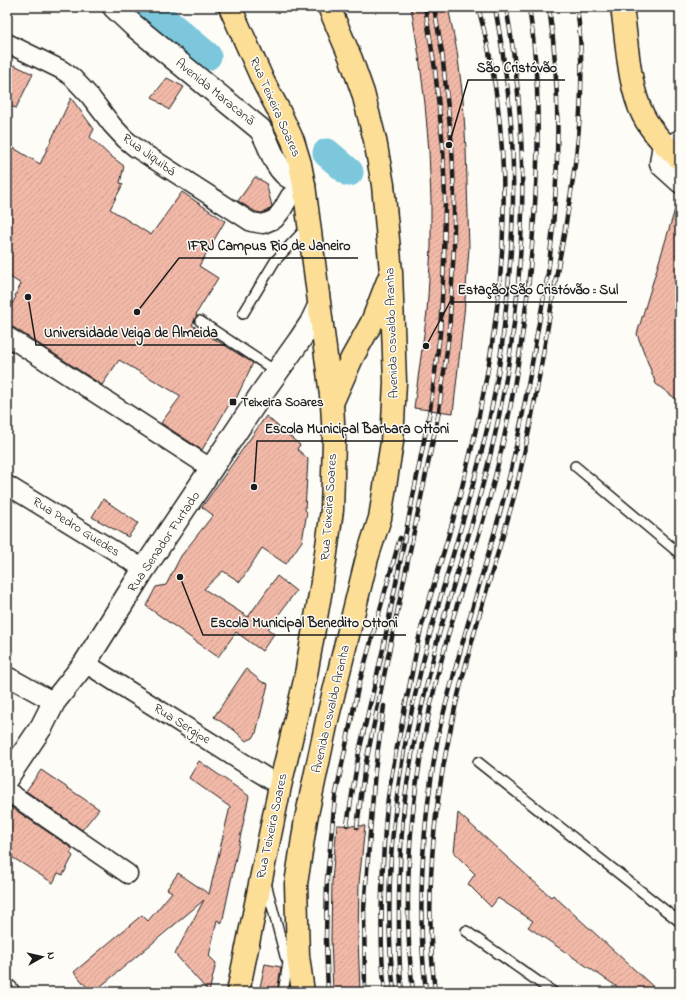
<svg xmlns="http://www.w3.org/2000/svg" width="687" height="999" viewBox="0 0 687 999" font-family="'Indie Flower',sans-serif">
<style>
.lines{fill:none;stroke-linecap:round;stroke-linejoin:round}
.river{stroke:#7cc7dc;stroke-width:29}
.building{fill:url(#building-hatch);stroke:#1c1c1c}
.lane-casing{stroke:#1c1c1c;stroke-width:12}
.street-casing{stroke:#1c1c1c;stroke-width:21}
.secondary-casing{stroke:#1c1c1c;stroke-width:25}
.primary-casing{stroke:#1c1c1c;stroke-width:25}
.lane{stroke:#fdfcf7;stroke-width:9}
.street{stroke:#fdfcf7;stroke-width:18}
.secondary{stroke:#fdfcf7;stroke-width:22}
.primary{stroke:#fcde96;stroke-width:22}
.rail-casing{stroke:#1c1c1c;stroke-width:4.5}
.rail{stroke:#fdfcf7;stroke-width:3;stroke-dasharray:9;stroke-linecap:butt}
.poi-dot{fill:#1c1c1c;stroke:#fdfcf7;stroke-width:1.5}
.labels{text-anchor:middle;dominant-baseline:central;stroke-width:3;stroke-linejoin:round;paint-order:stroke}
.street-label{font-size:13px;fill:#1c1c1c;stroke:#fdfcf7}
.poi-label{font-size:13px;font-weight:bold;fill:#1c1c1c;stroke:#fdfcf7;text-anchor:start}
.leader{fill:none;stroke:#1c1c1c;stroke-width:1.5}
.callout-dot{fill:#1c1c1c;stroke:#fdfcf7;stroke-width:1.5}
.callout-label{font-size:14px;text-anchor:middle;font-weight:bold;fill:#1c1c1c;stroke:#fdfcf7;stroke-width:3;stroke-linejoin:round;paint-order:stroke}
</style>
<defs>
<pattern id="building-hatch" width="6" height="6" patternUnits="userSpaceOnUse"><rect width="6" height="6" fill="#f2b9a8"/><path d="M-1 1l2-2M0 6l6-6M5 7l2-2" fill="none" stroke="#cf9e90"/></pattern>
</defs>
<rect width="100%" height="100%" fill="#fdfcf7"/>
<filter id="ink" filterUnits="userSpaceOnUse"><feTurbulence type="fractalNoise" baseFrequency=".025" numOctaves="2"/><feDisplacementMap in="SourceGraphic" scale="8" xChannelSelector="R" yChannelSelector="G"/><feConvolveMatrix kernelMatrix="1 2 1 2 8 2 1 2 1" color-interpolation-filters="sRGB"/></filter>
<g filter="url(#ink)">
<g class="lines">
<!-- river -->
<g class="river">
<path d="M 148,7 L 207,56"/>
<path d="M 327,153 L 349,172"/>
</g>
</g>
<!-- building -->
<g class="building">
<path d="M 411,7 L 448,7 L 457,51 L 463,99 L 466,149 L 469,248 L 464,314 L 453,413 L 414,408 L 427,312 L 431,247 L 431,199 L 429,151 L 425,104 L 419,56 Z"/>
<path d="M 14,65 L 33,74 L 16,108 L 7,105 L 7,79 Z"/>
<path d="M 167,78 L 184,87 L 169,110 L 152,97 Z"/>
<path d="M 71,98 L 94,129 L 90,137 L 108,154 L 124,166 L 120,183 L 123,184 L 110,209 L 151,235 L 182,192 L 225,221 L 199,266 L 218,278 L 196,314 L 197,315 L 192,325 L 253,363 L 233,405 L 230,403 L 202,450 L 161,423 L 181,396 L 119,360 L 102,385 L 13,327 L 7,326 L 7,312 L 16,297 L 15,296 L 21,284 L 7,275 L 7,144 L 40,164 Z"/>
<path d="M 255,177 L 266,183 L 272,206 L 268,210 L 262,213 L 256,212 L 238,201 Z"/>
<path d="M 677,203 L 680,203 L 680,402 L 656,384 L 637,334 Z"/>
<path d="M 266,416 L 300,445 L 297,449 L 308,459 L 305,510 L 307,512 L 302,541 L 286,564 L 262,548 L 240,582 L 223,571 L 204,589 L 248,617 L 277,576 L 296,591 L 268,629 L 274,634 L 262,651 L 236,632 L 218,657 L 146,606 L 156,587 L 166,585 L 181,556 L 213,515 L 202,507 Z"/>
<path d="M 103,499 L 138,523 L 128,537 L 92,517 Z"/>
<path d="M 246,669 L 262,682 L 268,684 L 256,733 L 253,738 L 246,741 L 234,730 L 214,717 Z"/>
<path d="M 199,761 L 249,796 L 222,923 L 217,920 L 209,956 L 216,963 L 209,992 L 175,954 L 204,900 L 94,992 L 91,992 L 74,972 L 142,915 L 148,921 L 172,892 L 167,889 L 178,873 L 209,894 L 230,807 L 189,778 Z"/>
<path d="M 41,770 L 99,809 L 82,830 L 26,791 Z"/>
<path d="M 11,807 L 73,849 L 70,853 L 73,856 L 63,875 L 58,873 L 53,883 L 7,854 L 7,813 Z"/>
<path d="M 458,813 L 551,897 L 553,895 L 659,992 L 625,992 L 528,927 L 533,921 L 498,898 L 491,907 L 468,884 L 475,874 L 454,853 Z"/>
<path d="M 337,825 L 365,826 L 359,883 L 358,938 L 360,992 L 333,992 L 331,938 L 332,881 Z"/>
<path d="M 265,964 L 281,967 L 277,992 L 259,992 Z"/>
</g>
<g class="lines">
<!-- lane casing -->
<g class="lane-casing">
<g id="lane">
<path d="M 664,142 L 680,134"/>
<path d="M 243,314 L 275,261 L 308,226"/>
<path d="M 200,321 L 277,372"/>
<path d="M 575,466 L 680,554"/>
<path d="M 478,762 L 680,922"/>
<path d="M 266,883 L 285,956 L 288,962 L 287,969 L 283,992"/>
<path d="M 466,931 L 553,992"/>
</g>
</g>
<!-- street casing -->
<g class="street-casing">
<g id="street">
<path d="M 7,43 L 62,70 L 72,77 L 89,95 L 112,125 L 125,139 L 136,148 L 251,222 L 263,224 L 275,219 L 282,210 L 290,196 L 304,185"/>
<path d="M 662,143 L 659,163 L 660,166 L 680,184"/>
<path d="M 7,336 L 212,469"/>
<path d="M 7,485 L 144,569"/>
<path d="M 85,663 L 280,786"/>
<path d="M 7,676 L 54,702"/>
<path d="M 7,791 L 128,874"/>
</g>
</g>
<!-- secondary casing -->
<g class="secondary-casing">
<g id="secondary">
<path d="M 114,7 L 133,25 L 260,129 C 270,143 272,162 285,174 C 290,179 298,181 304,185"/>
<path d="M 7,778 L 42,726 L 54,702 L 85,663 L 144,569 L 264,390 L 299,341 L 311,323 L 319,306"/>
<path d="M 7,991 L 8,992"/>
</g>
</g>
<!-- primary casing -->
<g class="primary-casing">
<g id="primary">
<path d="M 230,7 L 264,83 L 278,109 L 293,141 L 300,164 L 304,185 L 332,403 L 334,441 L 332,510 L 321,589 L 305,680 L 280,786 L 238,992"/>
<path d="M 622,7 C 627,39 628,86 643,115 C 652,133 666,146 680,159"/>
<path d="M 332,403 L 352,358 L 372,322 L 389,278"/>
<path d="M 303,992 L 298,956 L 296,884 L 306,819 L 328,716 L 367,558 L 380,518 L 392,442 L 395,382 L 391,272 L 383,185 L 375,140 L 363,93 L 351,59 L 329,7"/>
</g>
</g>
<!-- lane -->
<use href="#lane" class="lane"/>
<!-- street -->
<use href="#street" class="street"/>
<!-- secondary -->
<use href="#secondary" class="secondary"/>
<!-- primary -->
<use href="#primary" class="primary"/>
<!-- rail casing -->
<g class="rail-casing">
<g id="rail">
<path d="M 347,825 L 359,752 L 383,649 L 430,410 L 440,334 L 444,263 L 445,200 L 443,146 L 435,69 L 425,7"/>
<path d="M 357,827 L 364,772 L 439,411 L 449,334 L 454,247 L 454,197 L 452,146 L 442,52 L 434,7"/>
<path d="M 328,992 L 326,939 L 327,879 L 335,798 L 358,688 L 400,538"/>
<path d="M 365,992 L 364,909 L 375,770 L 384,706"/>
<path d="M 385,992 C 381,959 381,925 382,892 C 383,858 384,824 389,791 C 393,763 400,735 405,707 C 411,681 415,654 421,629 C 435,578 452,529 464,479 C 504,324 522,163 478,7"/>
<path d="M 394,992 C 380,872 399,750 430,634 C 450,562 474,490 490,416 C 497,384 502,350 505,317 C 512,257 515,197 512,136 C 509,93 503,50 495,7"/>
<path d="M 402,992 C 398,961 399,928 399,897 C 400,862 401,826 406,791 C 411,757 418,722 426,688 C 431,670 434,652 439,634 C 460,562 484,490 499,416 C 526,285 531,139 506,7"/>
<path d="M 413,992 C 399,872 415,755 447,639 C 461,588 480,537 493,485 C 514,402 527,318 533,232 C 539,157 541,82 529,7"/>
<path d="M 426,992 C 416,905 423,817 439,732 C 443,714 448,696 453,678 C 469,615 490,553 506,490 C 518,444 526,398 534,352 C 538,325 544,299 548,273 C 559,185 562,95 549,7"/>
<path d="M 435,992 C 425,906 432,816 450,732 C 455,704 463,676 470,649 C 484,595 502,543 516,489 C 534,416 545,341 558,267 C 574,183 589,93 577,7"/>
</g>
</g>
<!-- rail -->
<use href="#rail" class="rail"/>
</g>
</g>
<!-- markers -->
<rect class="poi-dot" x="229" y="398" width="8" height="8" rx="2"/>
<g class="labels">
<!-- street labels -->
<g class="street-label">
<text transform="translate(215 92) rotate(39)">Avenida Maracanã</text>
<text transform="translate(275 107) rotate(66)">Rua Teixeira Soares</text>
<text transform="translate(149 155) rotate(36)">Rua Jiquibá</text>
<text transform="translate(392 333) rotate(-92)">Avenida Osvaldo Aranha</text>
<text transform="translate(329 507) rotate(-86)">Rua Teixeira Soares</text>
<text transform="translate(76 527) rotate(32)">Rua Pedro Guedes</text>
<text transform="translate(164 542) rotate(-56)">Rua Senador Furtado</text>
<text transform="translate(331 709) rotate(-77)">Avenida Osvaldo Aranha</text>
<text transform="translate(182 724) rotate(32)">Rua Sergipe</text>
<text transform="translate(272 826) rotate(-78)">Rua Teixeira Soares</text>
</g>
<!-- poi labels -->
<g class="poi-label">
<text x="241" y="402">Teixeira Soares</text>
</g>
</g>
<!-- callouts -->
<path class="leader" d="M449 145L468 80H565M137 312L179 258H358M426 346L450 302H627M28 297L36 345H226M254 487L257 441H458M180 577L203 635H406"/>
<g class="callout-dot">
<circle cx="449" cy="145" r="4"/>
<circle cx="137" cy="312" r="4"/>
<circle cx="426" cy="346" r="4"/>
<circle cx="28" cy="297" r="4"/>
<circle cx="254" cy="487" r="4"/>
<circle cx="180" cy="577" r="4"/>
</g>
<g class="callout-label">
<text x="517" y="72">São Cristóvão</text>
<text x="269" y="250">IFRJ Campus Rio de Janeiro</text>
<text x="538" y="294">Estação São Cristóvão :: Sul</text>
<text x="131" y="337">Universidade Veiga de Almeida</text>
<text x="357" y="433">Escola Municipal Barbara Ottoni</text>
<text x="304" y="627">Escola Municipal Benedito Ottoni</text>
</g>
<!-- margin -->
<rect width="687" height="999" fill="none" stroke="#fdfcf7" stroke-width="24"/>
<rect x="12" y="12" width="663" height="975" fill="none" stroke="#1c1c1c" stroke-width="1.5" filter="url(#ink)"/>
<!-- north arrow -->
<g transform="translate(42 957) rotate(82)" stroke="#fdfcf7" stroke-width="3" paint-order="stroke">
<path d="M0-3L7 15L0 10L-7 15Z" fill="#1c1c1c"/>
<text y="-6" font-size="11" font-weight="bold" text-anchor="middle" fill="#1c1c1c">N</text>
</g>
</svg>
